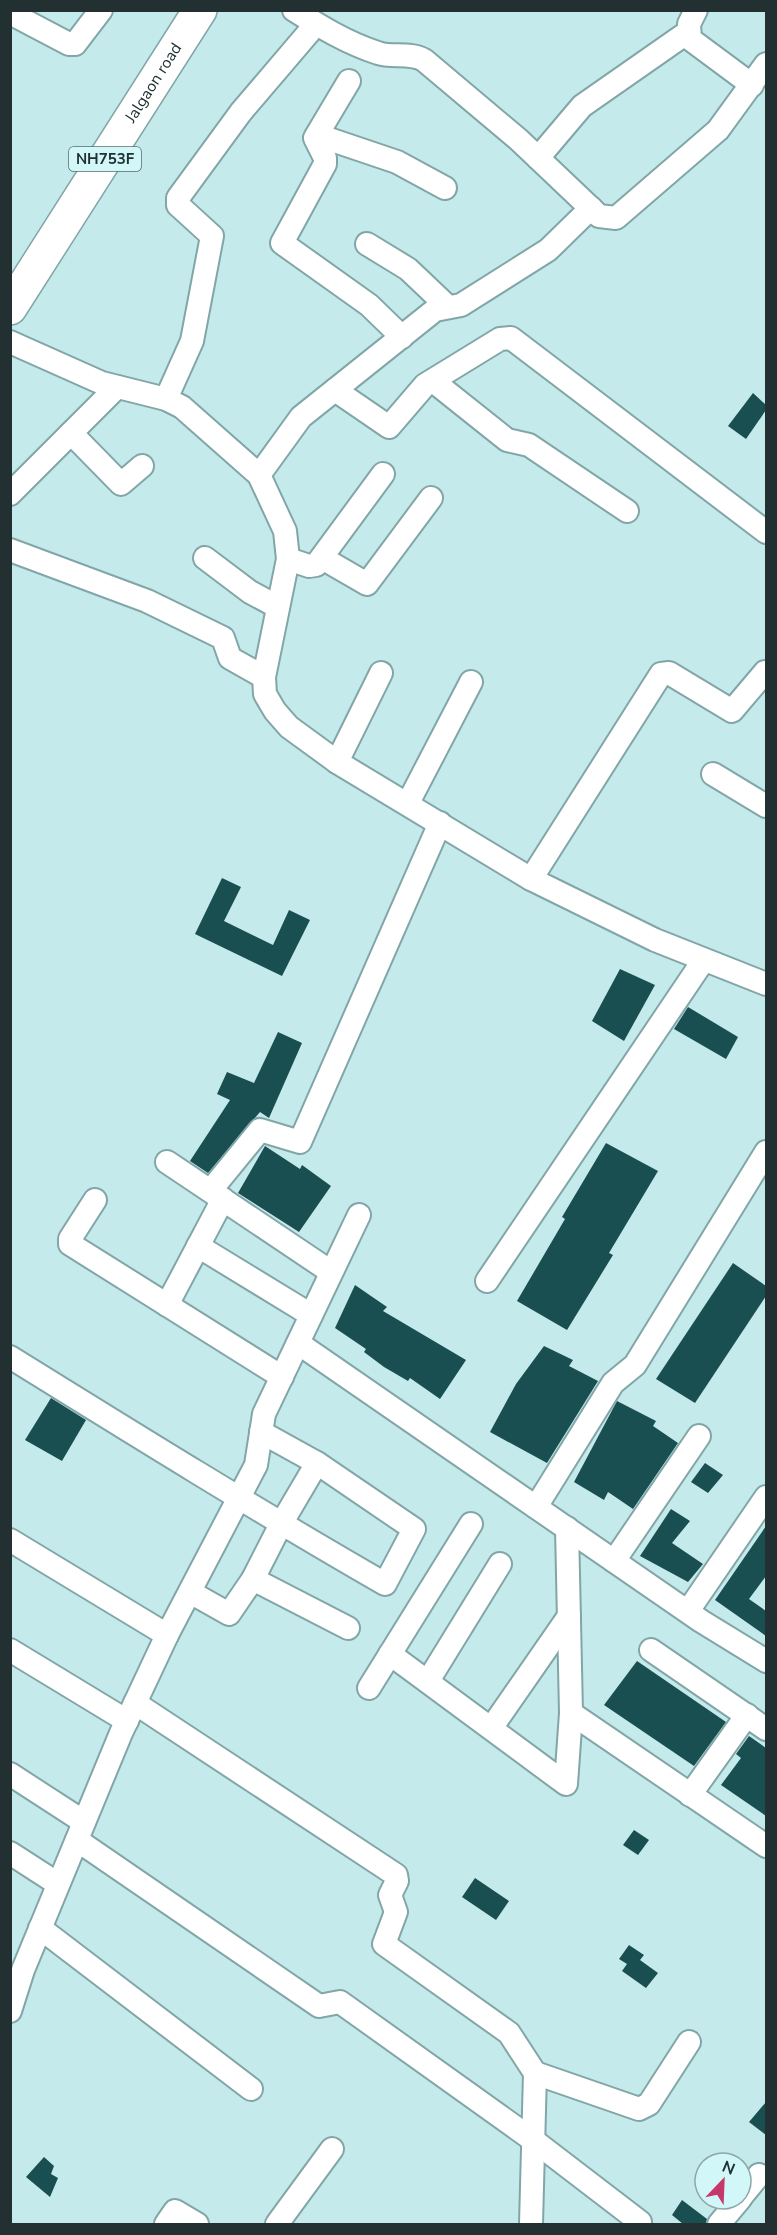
<svg xmlns="http://www.w3.org/2000/svg" width="777" height="2235" viewBox="0 0 777 2235" font-family="'Nunito Sans',sans-serif">
<style>
.building{fill:#1a4f52}
.lines{fill:none;stroke-linecap:round;stroke-linejoin:round}
.street-casing{stroke:#82a6a7;stroke-width:26}
.highway-casing{stroke:#82a6a7;stroke-width:36}
.street{stroke:#fff;stroke-width:22}
.highway{stroke:#fff;stroke-width:33}
.labels{text-anchor:middle;dominant-baseline:central;stroke-width:6;stroke-linejoin:round;paint-order:stroke}
.shield{fill:#d2f7f9;stroke:#576c6d;stroke-width:1.5}
.shield-label{font-size:15px;font-weight:bold;fill:#223031}
.street-label{font-size:16px;fill:#223031;stroke:#d2f7f9}
</style>
<rect width="100%" height="100%" fill="#c5eaeb"/>
<!-- building -->
<g class="building">
<path d="M 753,393 L 766,405 L 766,410 L 746,439 L 728,426 Z"/>
<path d="M 222,878 L 241,887 L 224,921 L 273,945 L 289,910 L 310,920 L 282,976 L 195,934 Z"/>
<path d="M 620,969 L 655,985 L 624,1041 L 592,1021 Z"/>
<path d="M 688,1007 L 738,1037 L 726,1059 L 674,1029 Z"/>
<path d="M 278,1032 L 302,1043 L 269,1118 L 260,1112 L 208,1173 L 190,1161 L 230,1100 L 217,1094 L 227,1072 L 254,1083 Z"/>
<path d="M 606,1143 L 658,1171 L 609,1253 L 613,1255 L 567,1330 L 517,1301 L 565,1219 L 562,1217 Z"/>
<path d="M 265,1146 L 300,1169 L 302,1165 L 331,1186 L 299,1232 L 238,1193 Z"/>
<path d="M 733,1263 L 766,1286 L 766,1296 L 695,1403 L 656,1379 Z"/>
<path d="M 355,1285 L 387,1307 L 383,1311 L 466,1360 L 440,1399 L 410,1378 L 408,1381 L 384,1367 L 364,1352 L 366,1349 L 335,1328 Z"/>
<path d="M 544,1346 L 573,1360 L 569,1366 L 598,1381 L 547,1463 L 490,1432 L 516,1384 Z"/>
<path d="M 51,1398 L 86,1420 L 62,1461 L 25,1440 Z"/>
<path d="M 617,1401 L 656,1421 L 653,1426 L 678,1443 L 633,1509 L 608,1492 L 604,1500 L 574,1482 Z"/>
<path d="M 705,1463 L 723,1475 L 708,1493 L 691,1482 Z"/>
<path d="M 671,1509 L 690,1521 L 672,1543 L 703,1564 L 688,1582 L 640,1556 Z"/>
<path d="M 766,1526 L 766,1576 L 749,1599 L 766,1611 L 766,1636 L 715,1600 Z"/>
<path d="M 637,1661 L 726,1722 L 694,1766 L 604,1705 Z"/>
<path d="M 749,1736 L 766,1748 L 766,1816 L 721,1785 L 741,1758 L 736,1754 Z"/>
<path d="M 634,1830 L 649,1840 L 638,1855 L 623,1845 Z"/>
<path d="M 475,1878 L 509,1901 L 496,1920 L 462,1897 Z"/>
<path d="M 629,1945 L 644,1955 L 640,1960 L 658,1973 L 646,1988 L 622,1971 L 627,1964 L 619,1959 Z"/>
<path d="M 766,2102 L 766,2135 L 749,2122 Z"/>
<path d="M 44,2157 L 54,2166 L 51,2174 L 58,2178 L 50,2197 L 26,2177 Z"/>
<path d="M 682,2200 L 707,2219 L 706,2224 L 683,2224 L 672,2215 Z"/>
</g>
<g class="lines">
<!-- street casing -->
<g class="street-casing">
<g id="street">
<path d="M 294,10 C 321,27 347,43 378,53 C 392,58 410,52 424,60 L 519,140 L 599,216 L 616,218 L 718,130 L 766,64"/>
<path d="M 696,10 L 689,24 L 690,39 L 752,85"/>
<path d="M 10,13 L 69,44 L 75,44 L 101,10"/>
<path d="M 349,81 L 315,138 L 325,158 L 325,164 L 282,243 L 369,305 L 402,337"/>
<path d="M 317,135 L 397,162 L 445,188"/>
<path d="M 538,158 L 582,106 L 688,32"/>
<path d="M 367,244 L 408,269 L 448,307"/>
<path d="M 10,342 L 102,383 L 166,399 L 182,407 L 259,475 L 285,531 L 288,559 L 264,677 L 265,694 L 275,711 L 289,727 L 337,762 L 531,879 L 655,940 L 766,984"/>
<path d="M 433,381 L 507,440 L 529,445 L 627,511"/>
<path d="M 335,390 L 389,427 L 425,385 L 500,339 L 511,338 L 766,532"/>
<path d="M 166,399 L 192,341 L 212,236 L 178,205 L 178,198 L 241,112 L 316,24"/>
<path d="M 71,433 L 121,484 L 142,466"/>
<path d="M 259,475 L 301,417 L 435,310 L 461,305 L 548,250 L 591,208"/>
<path d="M 10,494 L 117,387"/>
<path d="M 10,550 L 147,601 L 223,638 L 230,658 L 264,677"/>
<path d="M 205,558 L 250,592 L 278,607"/>
<path d="M 322,558 L 367,584 L 431,498"/>
<path d="M 288,559 L 309,566 L 316,565 L 383,474"/>
<path d="M 337,762 L 381,673"/>
<path d="M 713,774 L 766,806"/>
<path d="M 408,803 L 471,682"/>
<path d="M 531,879 L 661,674 L 669,673 L 732,711 L 765,672"/>
<path d="M 167,1162 L 331,1272"/>
<path d="M 211,1190 L 260,1130 L 300,1142 L 440,823"/>
<path d="M 95,1200 L 70,1239 L 70,1244 L 282,1377"/>
<path d="M 198,1246 L 311,1315"/>
<path d="M 487,1281 L 703,961"/>
<path d="M 167,1305 L 223,1199"/>
<path d="M 298,1343 L 701,1621 L 766,1661"/>
<path d="M 10,1357 C 134,1434 258,1511 385,1584 L 414,1529 L 317,1463 L 281,1524 L 253,1579"/>
<path d="M 261,1432 L 317,1463"/>
<path d="M 536,1507 L 613,1383 L 635,1365 L 766,1152"/>
<path d="M 567,1528 L 571,1713 L 766,1846"/>
<path d="M 10,1540 L 167,1635"/>
<path d="M 614,1561 L 699,1436"/>
<path d="M 190,1592 L 229,1614 L 253,1579 L 348,1628"/>
<path d="M 688,1611 L 766,1497"/>
<path d="M 10,1650 L 127,1721"/>
<path d="M 651,1650 L 766,1729"/>
<path d="M 390,1654 L 566,1784 L 571,1713"/>
<path d="M 428,1681 L 500,1564"/>
<path d="M 369,1688 L 471,1524"/>
<path d="M 135,1703 L 396,1875 L 397,1881 L 390,1895 L 396,1912 L 384,1944 L 509,2033 L 535,2073 L 531,2224"/>
<path d="M 492,1727 L 569,1616"/>
<path d="M 10,1774 L 84,1822"/>
<path d="M 690,1795 L 747,1715"/>
<path d="M 77,1840 L 319,2006 L 340,2002 L 533,2140 L 640,2222"/>
<path d="M 10,1853 L 58,1884"/>
<path d="M 40,1928 L 251,2089"/>
<path d="M 10,2011 L 23,1970 L 121,1733 L 167,1635 L 256,1465 L 264,1414 L 359,1215"/>
<path d="M 535,2073 L 639,2109 L 649,2104 L 689,2042"/>
<path d="M 741,2197 L 759,2175"/>
<path d="M 166,2224 L 175,2211 L 197,2224"/>
<path d="M 277,2224 L 332,2149"/>
<path d="M 719,2224 L 740,2199"/>
</g>
</g>
<!-- highway casing -->
<g class="highway-casing">
<g id="highway">
<path id="s1" d="M 10,308 L 200,10"/>
</g>
</g>
<!-- street -->
<use href="#street" class="street"/>
<!-- highway -->
<use href="#highway" class="highway"/>
</g>
<g class="labels">
<!-- shield labels -->
<rect class="shield" x="69" y="147" width="72" height="24" rx="4.5"/>
<g class="shield-label">
<text x="105" y="159">NH753F</text>
</g>
<!-- street labels -->
<g class="street-label">
<text stroke="none"><textPath href="#s1" startOffset="267">Jalgaon road</textPath></text>
</g>
</g>
<!-- border -->
<rect width="777" height="2235" fill="none" stroke="#223031" stroke-width="24"/>
<!-- north arrow -->
<g transform="translate(723 2181) rotate(23)"><circle r="28" fill="#d2f7f9" stroke="#8ca7a9" stroke-width="1.5"/>
<path d="M0-4.5L10 22L0 15L-10 22Z" fill="#c53869"/>
<text y="-9" font-size="16" font-weight="bold" text-anchor="middle" fill="#223031">N</text>
</g>
</svg>
